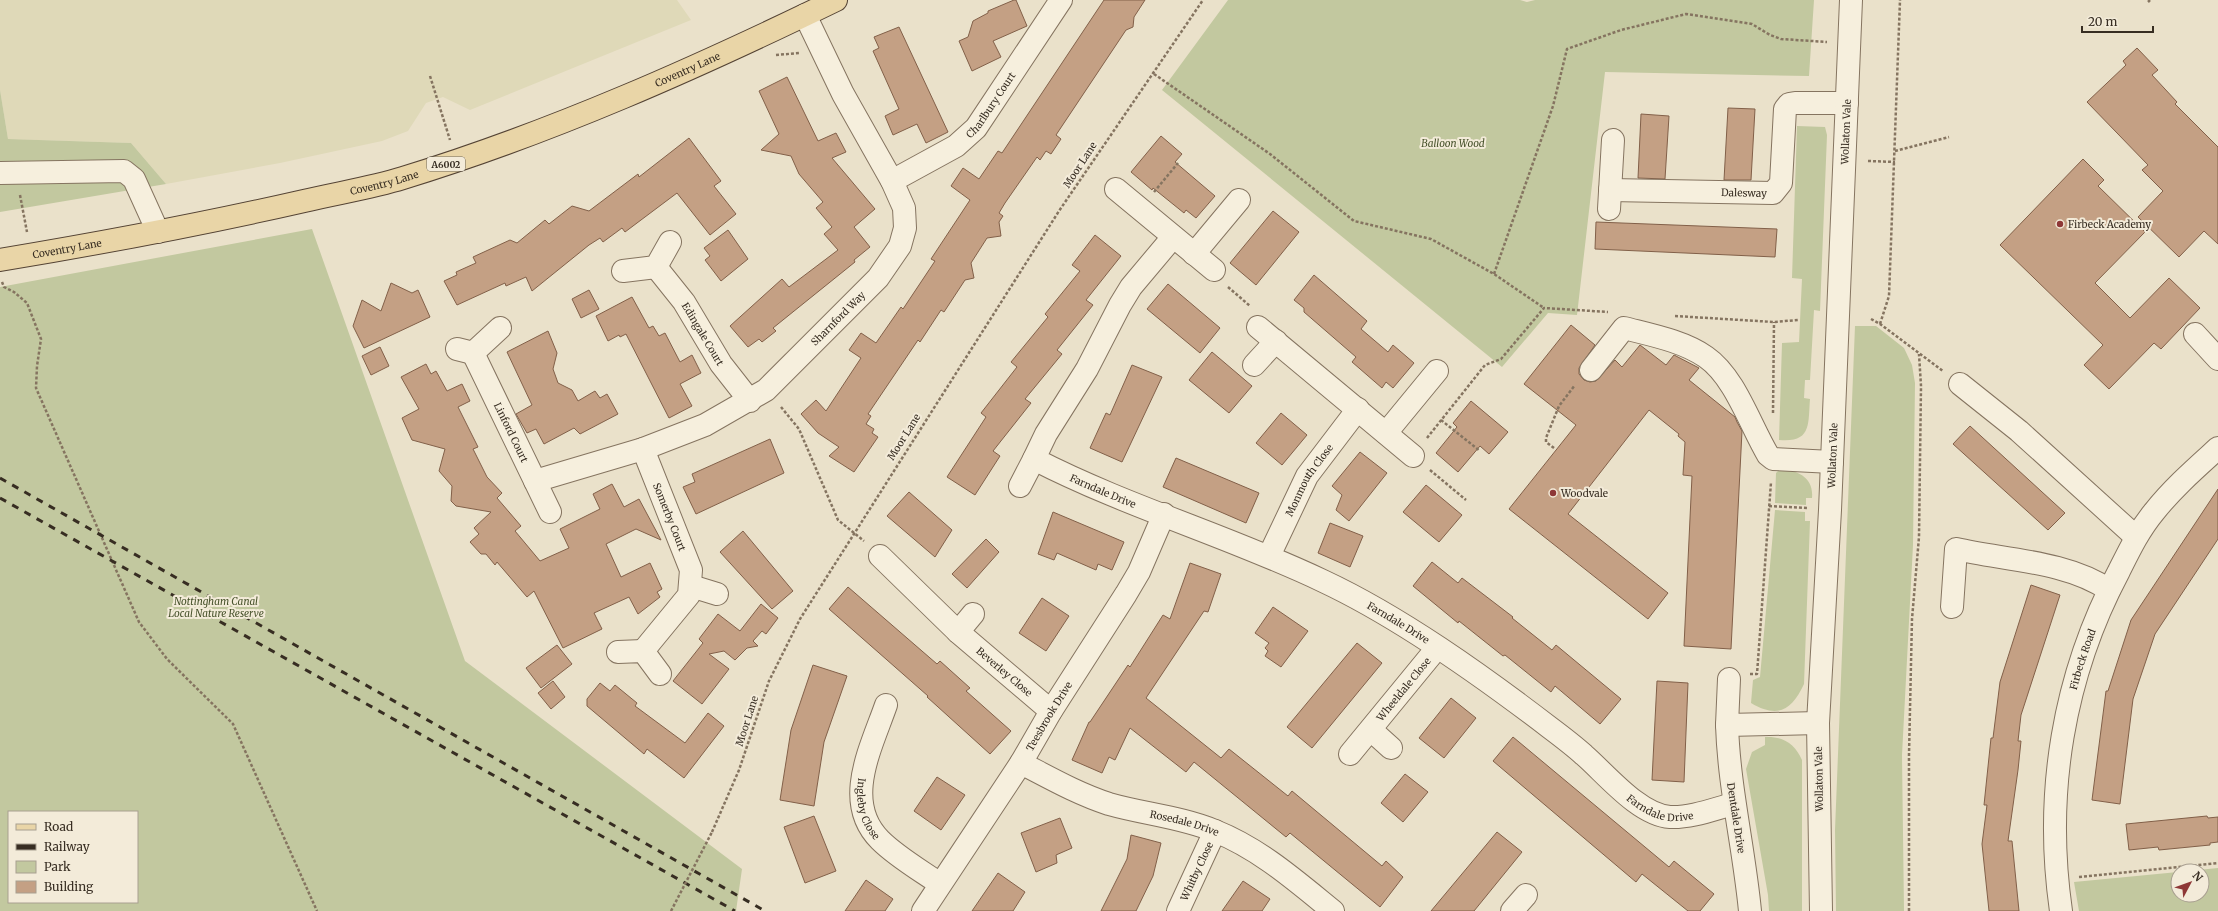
<svg xmlns="http://www.w3.org/2000/svg" width="2218" height="911" viewBox="0 0 2218 911" font-family="Merriweather,serif">
<style>
.farmland{fill:#dfd9b8}
.green{fill:#c2c89f;fill-rule:evenodd}
.building{fill:#c4a084;stroke:#826049}
.lines{fill:none;stroke-linecap:round;stroke-linejoin:round}
.minor-casing{stroke:#857460;stroke-width:24}
.major-casing{stroke:#544334;stroke-width:24}
.path{stroke:#857460;stroke-width:2.5;stroke-dasharray:3 2;stroke-linecap:butt}
.minor{stroke:#f6efdd;stroke-width:22}
.major{stroke:#e9d5a7;stroke-width:22}
.rail{stroke:#372d22;stroke-width:3;stroke-dasharray:7 7;stroke-linecap:butt}
.path-bridge{stroke:#857460;stroke-width:2.5;stroke-dasharray:3 2;stroke-linecap:butt}
.poi-dot{fill:#8e3736;stroke:#f3ebd9;stroke-width:1.5}
.labels{text-anchor:middle;dominant-baseline:central;stroke-width:4;stroke-linejoin:round;paint-order:stroke}
.shield{fill:#f3ebd9;stroke:#6f6659;stroke-width:1}
.shield-label{font-size:9px;font-weight:bold;fill:#372d22}
.street-label{font-size:10px;fill:#372d22;stroke:#f3ebd9}
.park-label{font-size:10px;font-style:italic;fill:#47522b;stroke:#f3ebd9}
.poi-label{font-size:10px;fill:#372d22;stroke:#f3ebd9;text-anchor:start}
</style>
<rect width="100%" height="100%" fill="#eae1ca"/>
<!-- farmland -->
<path class="farmland" d="M 0,0 L 677,0 L 691,20 L 470,110 L 443,97 L 426,103 L 408,131 L 382,141 L 280,163 L 166,184 L 131,143 L 8,139 L 0,90 Z"/>
<!-- green -->
<g class="green">
<path d="M 1228,0 L 1520,0 L 1527,2 L 1535,0 L 1814,0 L 1809,76 L 1605,72 L 1577,315 L 1548,313 L 1502,367 L 1162,90 Z"/>
<path d="M 0,90 L 8,139 L 131,143 L 166,184 L 0,212 Z"/>
<path d="M 1797,126 L 1825,127 L 1827,135 L 1820,311 L 1814,310 L 1810,380 L 1805,380 L 1804,398 L 1810,399 C 1808,424 1812,443 1779,440 L 1782,343 L 1799,342 L 1802,279 L 1792,278 Z"/>
<path d="M 312,229 L 465,661 L 742,869 L 736,911 L 0,911 L 0,287 ZM 9,812 L 137,812 L 137,902 L 9,902 Z"/>
<path d="M 1855,326 L 1876,326 L 1904,348 L 1912,365 L 1915,383 L 1913,545 L 1902,755 L 1904,911 L 1836,911 L 1835,830 Z"/>
<path d="M 1780,469 C 1797,470 1814,477 1812,498 L 1806,498 L 1806,505 L 1775,503 L 1776,473 Z"/>
<path d="M 1775,510 L 1805,512 L 1805,521 L 1810,521 L 1804,684 C 1792,710 1778,719 1751,703 L 1753,680 L 1760,677 Z"/>
<path d="M 1765,737 C 1783,736 1795,744 1802,760 L 1802,911 L 1769,911 L 1768,895 L 1746,769 L 1752,752 L 1765,745 Z"/>
<path d="M 2218,868 L 2218,911 L 2079,911 L 2074,882 L 2178,872 L 2178,895 L 2202,895 L 2202,871 L 2188,871 Z"/>
</g>
<!-- building -->
<g class="building">
<path d="M 1014,0 L 1016,0 L 1027,26 L 993,41 L 1001,57 L 972,71 L 959,41 L 968,37 L 973,21 L 988,13 L 988,11 Z"/>
<path d="M 1104,0 L 1145,0 L 1134,17 L 1133,27 L 1126,30 L 1056,135 L 1061,139 L 1051,154 L 1046,151 L 1040,160 L 1037,157 L 1005,203 L 999,213 L 1003,216 L 999,222 L 1001,236 L 987,238 L 971,263 L 974,278 L 965,280 L 944,312 L 941,310 L 920,342 L 918,340 L 868,414 L 871,416 L 866,424 L 874,429 L 872,433 L 878,437 L 854,472 L 829,456 L 839,447 L 818,433 L 801,414 L 816,400 L 826,411 L 861,358 L 849,350 L 861,333 L 876,343 L 901,307 L 903,309 L 935,261 L 931,259 L 970,200 L 951,186 L 963,168 L 979,179 L 998,151 L 1002,153 Z"/>
<path d="M 899,27 L 948,132 L 926,143 L 917,124 L 893,135 L 885,116 L 899,109 L 873,51 L 879,48 L 874,37 Z"/>
<path d="M 2137,48 L 2158,70 L 2152,75 L 2177,102 L 2175,104 L 2218,147 L 2218,244 L 2204,231 L 2179,257 L 2138,217 L 2163,191 L 2142,170 L 2148,165 L 2087,102 L 2126,65 L 2123,61 Z"/>
<path d="M 787,77 L 818,141 L 836,133 L 846,152 L 832,158 L 875,209 L 854,227 L 870,247 L 854,260 L 855,262 L 773,328 L 776,331 L 762,342 L 759,339 L 748,347 L 730,326 L 782,279 L 789,287 L 838,250 L 824,234 L 832,227 L 816,208 L 823,202 L 799,174 L 791,156 L 761,150 L 779,134 L 759,91 Z"/>
<path d="M 1728,108 L 1755,109 L 1751,180 L 1724,180 Z"/>
<path d="M 1641,114 L 1669,116 L 1665,179 L 1638,178 Z"/>
<path d="M 1161,136 L 1182,154 L 1175,162 L 1215,196 L 1196,218 L 1186,210 L 1184,213 L 1153,188 L 1152,190 L 1131,172 Z"/>
<path d="M 689,138 L 721,181 L 714,186 L 736,214 L 710,235 L 677,193 L 625,232 L 622,228 L 603,242 L 600,238 L 589,245 L 532,291 L 526,277 L 506,286 L 505,283 L 457,305 L 444,281 L 457,275 L 456,272 L 476,263 L 473,257 L 510,240 L 517,243 L 545,220 L 549,224 L 572,206 L 589,211 L 638,174 L 639,177 Z"/>
<path d="M 2083,159 L 2104,180 L 2098,186 L 2145,232 L 2095,283 L 2130,318 L 2169,278 L 2200,308 L 2161,349 L 2154,343 L 2109,389 L 2084,365 L 2103,345 L 2000,245 Z"/>
<path d="M 1273,211 L 1299,232 L 1256,285 L 1230,263 Z"/>
<path d="M 1596,222 L 1777,229 L 1775,257 L 1595,249 Z"/>
<path d="M 728,230 L 748,259 L 721,281 L 705,260 L 710,256 L 704,248 Z"/>
<path d="M 1095,235 L 1121,256 L 1086,300 L 1093,305 L 1057,350 L 1062,354 L 1025,399 L 1031,403 L 993,451 L 1000,456 L 975,495 L 947,477 L 986,417 L 981,413 L 1017,367 L 1011,362 L 1048,317 L 1045,314 L 1080,271 L 1072,265 Z"/>
<path d="M 1314,275 L 1367,321 L 1361,329 L 1388,352 L 1393,345 L 1414,363 L 1393,388 L 1386,382 L 1382,388 L 1352,362 L 1356,357 L 1304,312 L 1304,308 L 1294,300 Z"/>
<path d="M 391,283 L 412,293 L 418,290 L 430,317 L 364,348 L 353,326 L 362,300 L 381,311 Z"/>
<path d="M 1168,284 L 1220,328 L 1200,353 L 1147,309 Z"/>
<path d="M 589,290 L 599,309 L 581,318 L 572,299 Z"/>
<path d="M 632,297 L 649,328 L 653,326 L 659,336 L 665,333 L 680,362 L 692,355 L 701,373 L 680,384 L 692,406 L 669,418 L 626,334 L 620,337 L 619,335 L 608,341 L 596,316 Z"/>
<path d="M 1571,325 L 1595,345 L 1579,368 L 1579,374 L 1584,380 L 1590,382 L 1596,381 L 1615,360 L 1622,367 L 1640,345 L 1666,365 L 1674,355 L 1699,368 L 1689,380 L 1735,417 L 1737,422 L 1742,431 L 1731,649 L 1684,646 L 1692,476 L 1683,475 L 1685,442 L 1678,436 L 1679,434 L 1649,410 L 1568,514 L 1668,593 L 1648,619 L 1509,509 L 1576,425 L 1524,384 Z"/>
<path d="M 548,331 L 557,353 L 553,369 L 558,383 L 572,390 L 578,401 L 595,391 L 600,398 L 607,394 L 618,414 L 580,434 L 574,428 L 544,444 L 536,429 L 527,433 L 516,414 L 532,405 L 507,352 Z"/>
<path d="M 380,347 L 389,366 L 371,375 L 362,356 Z"/>
<path d="M 1212,352 L 1252,386 L 1229,413 L 1189,380 Z"/>
<path d="M 426,364 L 431,374 L 436,371 L 447,391 L 462,384 L 470,401 L 458,407 L 478,447 L 473,449 L 487,477 L 502,493 L 497,498 L 521,526 L 515,531 L 540,561 L 569,548 L 560,529 L 600,509 L 593,494 L 612,484 L 624,507 L 639,499 L 661,540 L 636,529 L 606,544 L 621,577 L 650,563 L 662,589 L 657,592 L 660,597 L 638,614 L 629,597 L 594,613 L 602,629 L 563,648 L 534,591 L 527,597 L 497,562 L 495,565 L 486,554 L 481,554 L 470,542 L 479,534 L 474,528 L 491,512 L 456,506 L 451,501 L 452,486 L 439,471 L 445,449 L 412,440 L 402,418 L 419,409 L 401,377 Z"/>
<path d="M 1132,365 L 1162,377 L 1122,462 L 1090,448 L 1106,413 L 1110,415 Z"/>
<path d="M 1471,401 L 1508,432 L 1489,454 L 1480,446 L 1458,472 L 1436,453 L 1457,427 L 1453,423 Z"/>
<path d="M 1281,413 L 1307,435 L 1282,465 L 1256,443 Z"/>
<path d="M 1970,426 L 2065,513 L 2048,530 L 1953,444 Z"/>
<path d="M 770,439 L 784,473 L 696,514 L 683,487 L 695,482 L 692,474 Z"/>
<path d="M 1360,452 L 1387,473 L 1349,521 L 1336,510 L 1342,495 L 1332,486 Z"/>
<path d="M 1176,458 L 1259,493 L 1246,523 L 1163,487 Z"/>
<path d="M 1426,485 L 1462,515 L 1439,542 L 1403,512 Z"/>
<path d="M 2218,489 L 2218,539 L 2155,634 L 2133,699 L 2120,804 L 2092,800 L 2106,691 L 2108,691 L 2131,620 Z"/>
<path d="M 909,492 L 952,530 L 935,557 L 887,516 Z"/>
<path d="M 1053,512 L 1124,542 L 1112,570 L 1098,564 L 1096,570 L 1057,553 L 1054,560 L 1038,554 Z"/>
<path d="M 1330,523 L 1363,536 L 1350,567 L 1318,553 Z"/>
<path d="M 743,531 L 793,591 L 772,609 L 720,552 Z"/>
<path d="M 986,539 L 999,552 L 967,588 L 952,574 Z"/>
<path d="M 1432,562 L 1458,583 L 1462,578 L 1513,617 L 1512,618 L 1552,650 L 1556,645 L 1621,699 L 1600,724 L 1555,686 L 1551,692 L 1505,655 L 1503,656 L 1459,621 L 1458,623 L 1413,586 Z"/>
<path d="M 1190,563 L 1221,574 L 1208,612 L 1204,611 L 1146,698 L 1221,758 L 1229,749 L 1288,796 L 1292,791 L 1382,866 L 1386,861 L 1403,877 L 1380,907 L 1290,833 L 1286,837 L 1194,762 L 1186,772 L 1130,728 L 1115,760 L 1109,757 L 1102,773 L 1072,760 L 1089,722 L 1090,722 L 1128,665 L 1130,667 L 1163,615 L 1170,619 Z"/>
<path d="M 2031,585 L 2060,595 L 2021,715 L 2018,741 L 2021,741 L 2018,770 L 2008,841 L 2012,841 L 2019,911 L 1989,911 L 1982,844 L 1987,805 L 1984,805 L 1991,738 L 1993,738 L 2000,682 Z"/>
<path d="M 848,587 L 937,664 L 940,661 L 970,688 L 966,691 L 1011,731 L 990,754 L 927,697 L 928,696 L 829,609 Z"/>
<path d="M 1042,598 L 1069,616 L 1046,651 L 1019,633 Z"/>
<path d="M 761,604 L 778,618 L 766,634 L 762,631 L 753,641 L 758,646 L 747,648 L 735,660 L 724,651 L 709,654 L 729,669 L 702,704 L 673,681 L 703,643 L 699,639 L 718,614 L 740,631 Z"/>
<path d="M 1273,607 L 1308,631 L 1281,667 L 1265,656 L 1268,651 L 1265,648 L 1269,643 L 1255,633 Z"/>
<path d="M 1357,643 L 1382,663 L 1312,748 L 1287,727 Z"/>
<path d="M 557,645 L 572,664 L 541,688 L 526,668 Z"/>
<path d="M 813,665 L 847,676 L 824,742 L 814,806 L 780,800 L 791,730 Z"/>
<path d="M 553,681 L 565,697 L 551,709 L 538,693 Z"/>
<path d="M 1657,681 L 1688,683 L 1684,782 L 1652,780 Z"/>
<path d="M 600,683 L 610,691 L 615,685 L 637,703 L 635,706 L 685,743 L 708,713 L 724,726 L 684,778 L 647,749 L 644,754 L 587,706 L 587,699 Z"/>
<path d="M 1451,698 L 1476,718 L 1444,758 L 1419,738 Z"/>
<path d="M 1513,737 L 1669,867 L 1674,861 L 1714,894 L 1700,911 L 1688,911 L 1642,874 L 1636,882 L 1493,761 Z"/>
<path d="M 1405,774 L 1428,792 L 1403,822 L 1381,803 Z"/>
<path d="M 937,777 L 965,795 L 941,830 L 914,811 Z"/>
<path d="M 814,816 L 836,871 L 805,883 L 784,827 Z"/>
<path d="M 2207,816 L 2208,818 L 2218,817 L 2218,842 L 2210,843 L 2210,845 L 2159,850 L 2158,847 L 2129,850 L 2126,824 Z"/>
<path d="M 1060,818 L 1072,848 L 1056,855 L 1057,863 L 1036,872 L 1021,833 Z"/>
<path d="M 1497,832 L 1522,852 L 1474,911 L 1431,911 Z"/>
<path d="M 1131,835 L 1161,843 L 1153,876 L 1136,911 L 1101,911 L 1127,859 Z"/>
<path d="M 998,873 L 1025,892 L 1013,911 L 972,911 Z"/>
<path d="M 866,880 L 893,899 L 885,911 L 845,911 Z"/>
<path d="M 1243,881 L 1270,899 L 1262,911 L 1222,911 Z"/>
</g>
<g class="lines">
<!-- minor casing -->
<g class="minor-casing">
<g id="minor">
<path d="M 0,173 L 124,171 L 134,179 L 158,232"/>
<path id="s1" d="M 892,181 L 956,146 L 976,128 L 1061,0"/>
<path d="M 1116,189 L 1214,270"/>
<path id="s2" d="M 1610,190 L 1773,193 L 1781,183 L 1785,109 L 1789,104 L 1795,103 L 1847,103"/>
<path d="M 1609,209 L 1613,140"/>
<path id="s3" d="M 1173,237 L 1131,287 L 1120,305 L 1087,369 L 1046,434 L 1034,459 C 1127,507 1229,536 1323,581 C 1400,617 1481,675 1549,727 C 1561,736 1573,745 1584,755 C 1606,774 1639,815 1670,817 C 1691,818 1714,809 1733,804"/>
<path d="M 1194,254 L 1239,200"/>
<path id="s4" d="M 656,267 L 684,302 L 721,364 L 750,401"/>
<path d="M 623,271 L 656,267 L 670,242"/>
<path d="M 1258,327 L 1413,456"/>
<path d="M 2195,334 L 2218,359"/>
<path d="M 457,349 L 473,353 L 500,328"/>
<path id="s5" d="M 473,353 L 550,512"/>
<path d="M 1254,365 L 1276,341"/>
<path d="M 1591,370 L 1624,328 C 1651,335 1683,341 1706,357 C 1735,377 1750,425 1768,455 L 1773,459 L 1832,462"/>
<path d="M 1960,384 L 2019,431 L 2136,537"/>
<path d="M 1386,433 L 1437,371"/>
<path id="s6" d="M 643,449 L 691,570 L 689,595 L 643,651"/>
<path id="s7" d="M 535,481 L 643,449 L 705,425 L 766,390 L 878,278 L 900,246 L 905,228 L 904,208 L 892,181 L 843,94 L 805,15"/>
<path d="M 1020,486 L 1034,459"/>
<path id="s8" d="M 880,556 L 958,632 L 1051,711"/>
<path id="s9" d="M 1269,556 L 1307,476 L 1358,409"/>
<path d="M 691,586 L 717,594"/>
<path d="M 1952,607 L 1956,549 C 2004,560 2067,561 2109,590"/>
<path d="M 958,632 L 973,614"/>
<path d="M 618,652 L 643,651 L 660,674"/>
<path id="s10" d="M 886,705 C 871,748 842,802 880,840 C 897,857 920,870 940,884"/>
<path d="M 1727,725 L 1729,679"/>
<path d="M 1371,730 L 1391,748"/>
<path id="s11" d="M 1350,754 L 1437,648"/>
<path id="s12" d="M 1021,763 C 1050,778 1078,794 1109,804 C 1144,814 1181,817 1215,831 C 1260,849 1296,881 1333,911"/>
<path id="s13" d="M 923,911 L 1021,763 L 1051,711 L 1126,594 L 1139,572 L 1164,514"/>
<path id="s14" d="M 1178,911 L 1215,831"/>
<path d="M 1512,911 L 1526,895"/>
<path d="M 1750,911 C 1744,848 1729,788 1727,725 L 1818,723"/>
<path id="s15" d="M 1821,911 L 1818,723 L 1830,510 L 1851,0"/>
<path id="s16" d="M 2061,911 C 2044,794 2063,676 2119,571 C 2129,551 2139,530 2154,512 C 2173,488 2196,468 2218,448"/>
</g>
</g>
<!-- major casing -->
<g class="major-casing">
<g id="major">
<path id="s17" d="M 0,260 C 102,243 203,224 304,201 C 337,193 371,188 403,178 C 553,132 696,68 836,0"/>
</g>
</g>
<!-- path -->
<g class="path">
<path d="M 2148,2 L 2150,0"/>
<path d="M 776,55 L 799,53"/>
<path d="M 1154,74 L 1270,154 L 1354,221 L 1431,239 L 1494,274 L 1544,308"/>
<path d="M 430,76 L 450,140"/>
<path d="M 1895,151 L 1949,137"/>
<path d="M 1868,161 L 1895,162"/>
<path d="M 1154,192 L 1178,163"/>
<path d="M 20,195 L 27,232"/>
<path d="M 1494,274 L 1553,106 L 1567,49 L 1621,30 L 1686,14 L 1752,24 L 1770,35 L 1781,39 L 1827,42"/>
<path d="M 2,282 L 4,287 L 14,292 L 27,303 L 41,339 L 37,366 L 36,388 L 139,622 L 167,659 L 233,724 L 317,911"/>
<path d="M 1228,287 L 1250,306"/>
<path d="M 1675,316 L 1774,322 L 1798,320"/>
<path d="M 1871,319 L 1880,324 L 1943,371"/>
<path d="M 1880,324 L 1889,296 L 1900,0"/>
<path d="M 781,407 L 799,429 L 838,520 L 864,541"/>
<path d="M 1773,413 L 1774,322"/>
<path d="M 1441,420 L 1480,451"/>
<path d="M 1427,438 L 1485,365 L 1501,359 L 1544,308 L 1608,312"/>
<path d="M 1554,448 L 1546,442 L 1546,438 L 1559,406 L 1575,385"/>
<path d="M 1430,470 L 1466,500"/>
<path d="M 1769,506 L 1807,508"/>
<path d="M 1750,674 L 1757,674 L 1771,482"/>
<path d="M 712,832 L 739,770 L 769,681 L 800,619 L 1059,211 L 1203,0"/>
<path d="M 2079,877 L 2218,863"/>
<path d="M 1909,911 L 1909,755 L 1912,619 L 1919,537 L 1921,386 L 1919,354"/>
</g>
<!-- minor -->
<use href="#minor" class="minor"/>
<!-- major -->
<use href="#major" class="major"/>
<!-- rail -->
<g class="rail">
<path d="M 0,478 L 765,911"/>
<path d="M 0,498 L 735,911"/>
</g>
<!-- path-bridge -->
<path class="path-bridge" d="M 671,911 L 712,832"/>
</g>
<!-- markers -->
<g class="poi-dot">
<circle cx="2060" cy="224" r="4"/>
<circle cx="1553" cy="493" r="4"/>
</g>
<g class="labels">
<!-- shield labels -->
<rect class="shield" x="427" y="157" width="38" height="14" rx="3"/>
<g class="shield-label">
<text x="446" y="164">A6002</text>
</g>
<!-- street labels -->
<g class="street-label">
<text stroke="none"><textPath href="#s17" startOffset="716">Coventry Lane</textPath></text>
<text stroke="none"><textPath href="#s1" startOffset="127">Charlbury Court</textPath></text>
<text stroke="none"><textPath href="#s15" startOffset="780">Wollaton Vale</textPath></text>
<text transform="translate(1080 165) rotate(-57)">Moor Lane</text>
<text stroke="none"><textPath href="#s17" startOffset="392">Coventry Lane</textPath></text>
<text stroke="none"><textPath href="#s2" startOffset="134">Dalesway</textPath></text>
<text stroke="none"><textPath href="#s17" startOffset="68">Coventry Lane</textPath></text>
<text stroke="none"><textPath href="#s7" startOffset="351">Sharnford Way</textPath></text>
<text stroke="none"><textPath href="#s4" startOffset="82">Edingale Court</textPath></text>
<text stroke="none"><textPath href="#s5" startOffset="88">Linford Court</textPath></text>
<text transform="translate(904 437) rotate(-58)">Moor Lane</text>
<text stroke="none"><textPath href="#s15" startOffset="456">Wollaton Vale</textPath></text>
<text stroke="none"><textPath href="#s9" startOffset="86">Monmouth Close</textPath></text>
<text stroke="none"><textPath href="#s3" startOffset="339">Farndale Drive</textPath></text>
<text stroke="none"><textPath href="#s6" startOffset="73">Somerby Court</textPath></text>
<text stroke="none"><textPath href="#s3" startOffset="663">Farndale Drive</textPath></text>
<text stroke="none"><textPath href="#s16" startOffset="255">Firbeck Road</textPath></text>
<text stroke="none"><textPath href="#s8" startOffset="170">Beverley Close</textPath></text>
<text stroke="none"><textPath href="#s11" startOffset="84">Wheeldale Close</textPath></text>
<text stroke="none"><textPath href="#s13" startOffset="232">Teesbrook Drive</textPath></text>
<text transform="translate(747 721) rotate(-72)">Moor Lane</text>
<text transform="translate(1819 779) rotate(-91)">Wollaton Vale</text>
<text stroke="none"><textPath href="#s3" startOffset="987">Farndale Drive</textPath></text>
<text stroke="none"><textPath href="#s10" startOffset="109">Ingleby Close</textPath></text>
<text transform="translate(1736 818) rotate(81)">Dentdale Drive</text>
<text stroke="none"><textPath href="#s12" startOffset="175">Rosedale Drive</textPath></text>
<text stroke="none"><textPath href="#s14" startOffset="44">Whitby Close</textPath></text>
</g>
<!-- park labels -->
<g class="park-label">
<text x="1453" y="143">Balloon Wood</text>
<text x="216" y="601">Nottingham Canal<tspan x="216" dy="12">Local Nature Reserve</tspan></text>
</g>
<!-- poi labels -->
<g class="poi-label">
<text x="2068" y="224">Firbeck Academy</text>
<text x="1561" y="493">Woodvale</text>
</g>
</g>
<!-- legend -->
<rect x="8" y="811" width="130" height="92" fill="#f3ebd9" stroke="#a89f90"/>
<rect x="16" y="824" width="20" height="6" fill="#e9d5a7" stroke="#a89f90"/>
<text x="44" y="831" font-size="12" fill="#372d22">Road</text>
<rect x="16" y="844" width="20" height="6" fill="#372d22" stroke="#a89f90"/>
<text x="44" y="851" font-size="12" fill="#372d22">Railway</text>
<rect x="16" y="861" width="20" height="12" fill="#c2c89f" stroke="#a89f90"/>
<text x="44" y="871" font-size="12" fill="#372d22">Park</text>
<rect x="16" y="881" width="20" height="12" fill="#c4a084" stroke="#a89f90"/>
<text x="44" y="891" font-size="12" fill="#372d22">Building</text>
<!-- north arrow -->
<g transform="translate(2190 883) rotate(49)"><circle r="19" fill="#f3ebd9" stroke="#a89f90"/>
<path d="M0-3L7 15L0 10L-7 15Z" fill="#8e3736"/>
<text y="-6" font-size="11" font-weight="bold" text-anchor="middle" fill="#372d22">N</text>
</g>
<!-- scale -->
<path d="M2082 26v6h71v-6" fill="none" stroke="#372d22" stroke-width="2"/>
<text x="2088" y="26" font-size="12" fill="#372d22" stroke="#f3ebd9" stroke-width="3" paint-order="stroke">20 m</text>
</svg>
